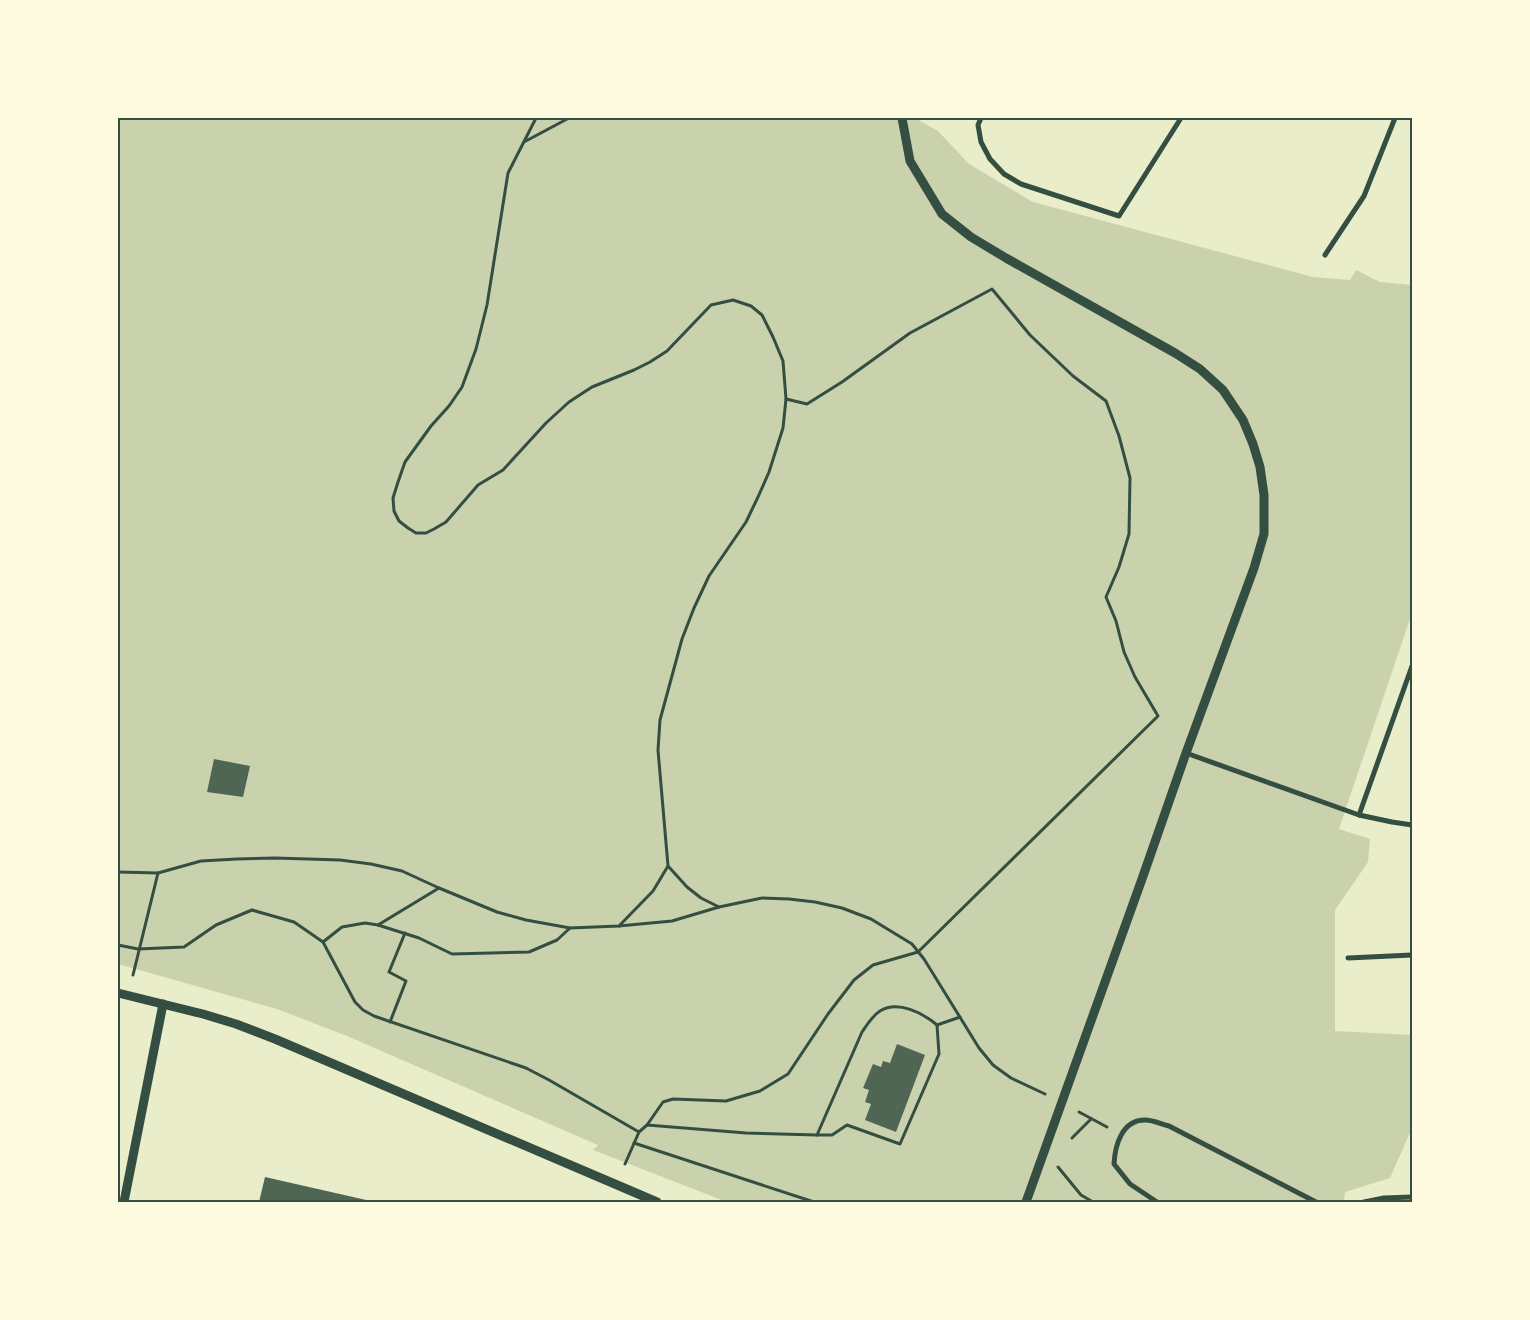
<svg xmlns="http://www.w3.org/2000/svg" width="1530" height="1320" viewBox="0 0 1530 1320" font-family="'Roboto Condensed',sans-serif">
<style>
.green{fill:#cad2ad}
.building{fill:#4f6655}
.lines{fill:none;stroke-linecap:round;stroke-linejoin:round}
.path{stroke:#344e41;stroke-width:3}
.minor{stroke:#344e41;stroke-width:5}
.tertiary{stroke:#344e41;stroke-width:9}
.neatline{fill:none;stroke:#344e41;stroke-width:2}
</style>
<rect width="100%" height="100%" fill="#e9edc9"/>
<!-- green -->
<path class="green" d="M 118,118 L 915,118 L 938,131 L 969,164 L 1033,202 L 1313,277 L 1350,280 L 1356,270 L 1380,282 L 1412,285 L 1412,613 L 1339,829 L 1370,839 L 1368,862 L 1335,910 L 1335,1031 L 1412,1035 L 1412,1128 L 1390,1178 L 1345,1192 L 1344,1202 L 727,1202 L 593,1150 L 598,1145 L 347,1036 L 277,1009 L 118,964 Z"/>
<!-- building -->
<g class="building">
<path d="M 214,759 L 250,766 L 243,797 L 207,792 Z"/>
<path d="M 897,1044 L 925,1055 L 896,1132 L 865,1120 L 871,1104 L 865,1102 L 869,1090 L 863,1088 L 873,1064 L 881,1067 L 883,1061 L 890,1063 Z"/>
<path d="M 265,1177 L 375,1202 L 259,1202 Z"/>
</g>
<g class="lines">
<!-- path -->
<g class="path">
<path d="M 536,118 L 508,173 L 487,305 L 476,349 L 462,387 L 449,406 L 431,426 L 405,462 L 398,482 L 393,498 L 394,511 L 399,521 L 408,528 L 416,533 L 426,533 L 434,529 L 446,522 L 478,485 L 503,470 L 546,423 L 569,402 L 592,387 L 634,370 L 650,362 L 667,351 L 711,305 L 733,300 L 751,306 L 762,315 L 773,337 L 783,361 L 786,399 L 783,428 L 769,472 L 758,497 L 746,522 L 709,576 L 694,608 L 682,639 L 660,720 L 658,750 L 668,866 L 687,887 L 701,898 L 719,907"/>
<path d="M 524,142 L 569,118"/>
<path d="M 118,872 L 158,873 L 201,861 L 237,859 L 275,858 L 340,860 L 371,864 L 402,871 L 439,888 L 497,912 L 526,920 L 570,928 L 619,926 L 672,921 L 719,907 L 762,898 L 789,899 L 815,902 L 842,908 L 871,919 L 912,944 L 924,959 L 979,1048 L 993,1065 L 1011,1078 L 1045,1094"/>
<path d="M 378,925 L 419,938 L 452,954 L 529,952 L 557,940 L 570,928"/>
<path d="M 619,926 L 653,891 L 668,866"/>
<path d="M 323,942 L 342,927 L 365,923 L 378,925 L 439,888"/>
<path d="M 118,945 L 138,949 L 184,947 L 216,925 L 252,910 L 294,922 L 323,942 L 355,1002 L 363,1010 L 374,1016 L 526,1068 L 549,1080 L 639,1132"/>
<path d="M 133,975 L 158,873"/>
<path d="M 390,1022 L 406,981 L 389,972 L 405,933"/>
<path d="M 1079,1112 L 1107,1127"/>
<path d="M 647,1125 L 663,1102 L 673,1099 L 726,1101 L 760,1091 L 788,1074 L 828,1014 L 854,980 L 873,965 L 918,952 L 1158,716 L 1135,677 L 1124,652 L 1116,621 L 1106,597 L 1119,567 L 1129,534 L 1130,478 L 1119,436 L 1106,401 L 1073,376 L 1030,335 L 992,289 L 910,333 L 842,382 L 807,404 L 786,399"/>
<path d="M 817,1135 L 832,1135 L 847,1125 L 900,1144 L 939,1054 L 937,1025"/>
<path d="M 1072,1138 L 1091,1119"/>
<path d="M 634,1143 L 814,1202"/>
<path d="M 625,1164 L 639,1132 L 647,1125 L 746,1133 L 817,1135 L 862,1032 C 867,1025 872,1016 880,1011 C 898,1000 923,1013 937,1025 L 960,1017"/>
<path d="M 1058,1167 L 1081,1195 L 1093,1202"/>
</g>
<!-- minor -->
<g class="minor">
<path d="M 981,118 L 978,125 L 981,142 L 990,159 L 1004,174 L 1021,184 L 1119,216 L 1181,118"/>
<path d="M 1325,255 L 1364,196 L 1395,118"/>
<path d="M 1186,753 L 1359,815 L 1392,822 L 1412,825"/>
<path d="M 1359,815 L 1412,666"/>
<path d="M 1348,958 L 1412,955"/>
<path d="M 1157,1202 L 1130,1184 L 1114,1164 C 1115,1145 1122,1120 1145,1120 C 1153,1120 1161,1124 1169,1126 L 1316,1202"/>
<path d="M 1364,1202 L 1384,1198 L 1412,1197"/>
</g>
<!-- tertiary -->
<g class="tertiary">
<path d="M 902,118 L 910,161 L 942,214 L 971,237 L 1006,258 L 1175,353 L 1200,369 L 1223,390 L 1243,420 L 1253,444 L 1260,467 L 1264,495 L 1264,534 L 1254,568 L 1186,753 L 1142,879 L 1026,1202"/>
<path d="M 118,993 L 203,1014 L 236,1024 L 275,1039 L 657,1202"/>
<path d="M 124,1202 L 163,1004"/>
</g>
</g>
<!-- border -->
<rect width="1530" height="1320" fill="none" stroke="#fefae0" stroke-width="238"/>
<rect x="119" y="119" width="1292" height="1082" class="neatline"/>
</svg>
